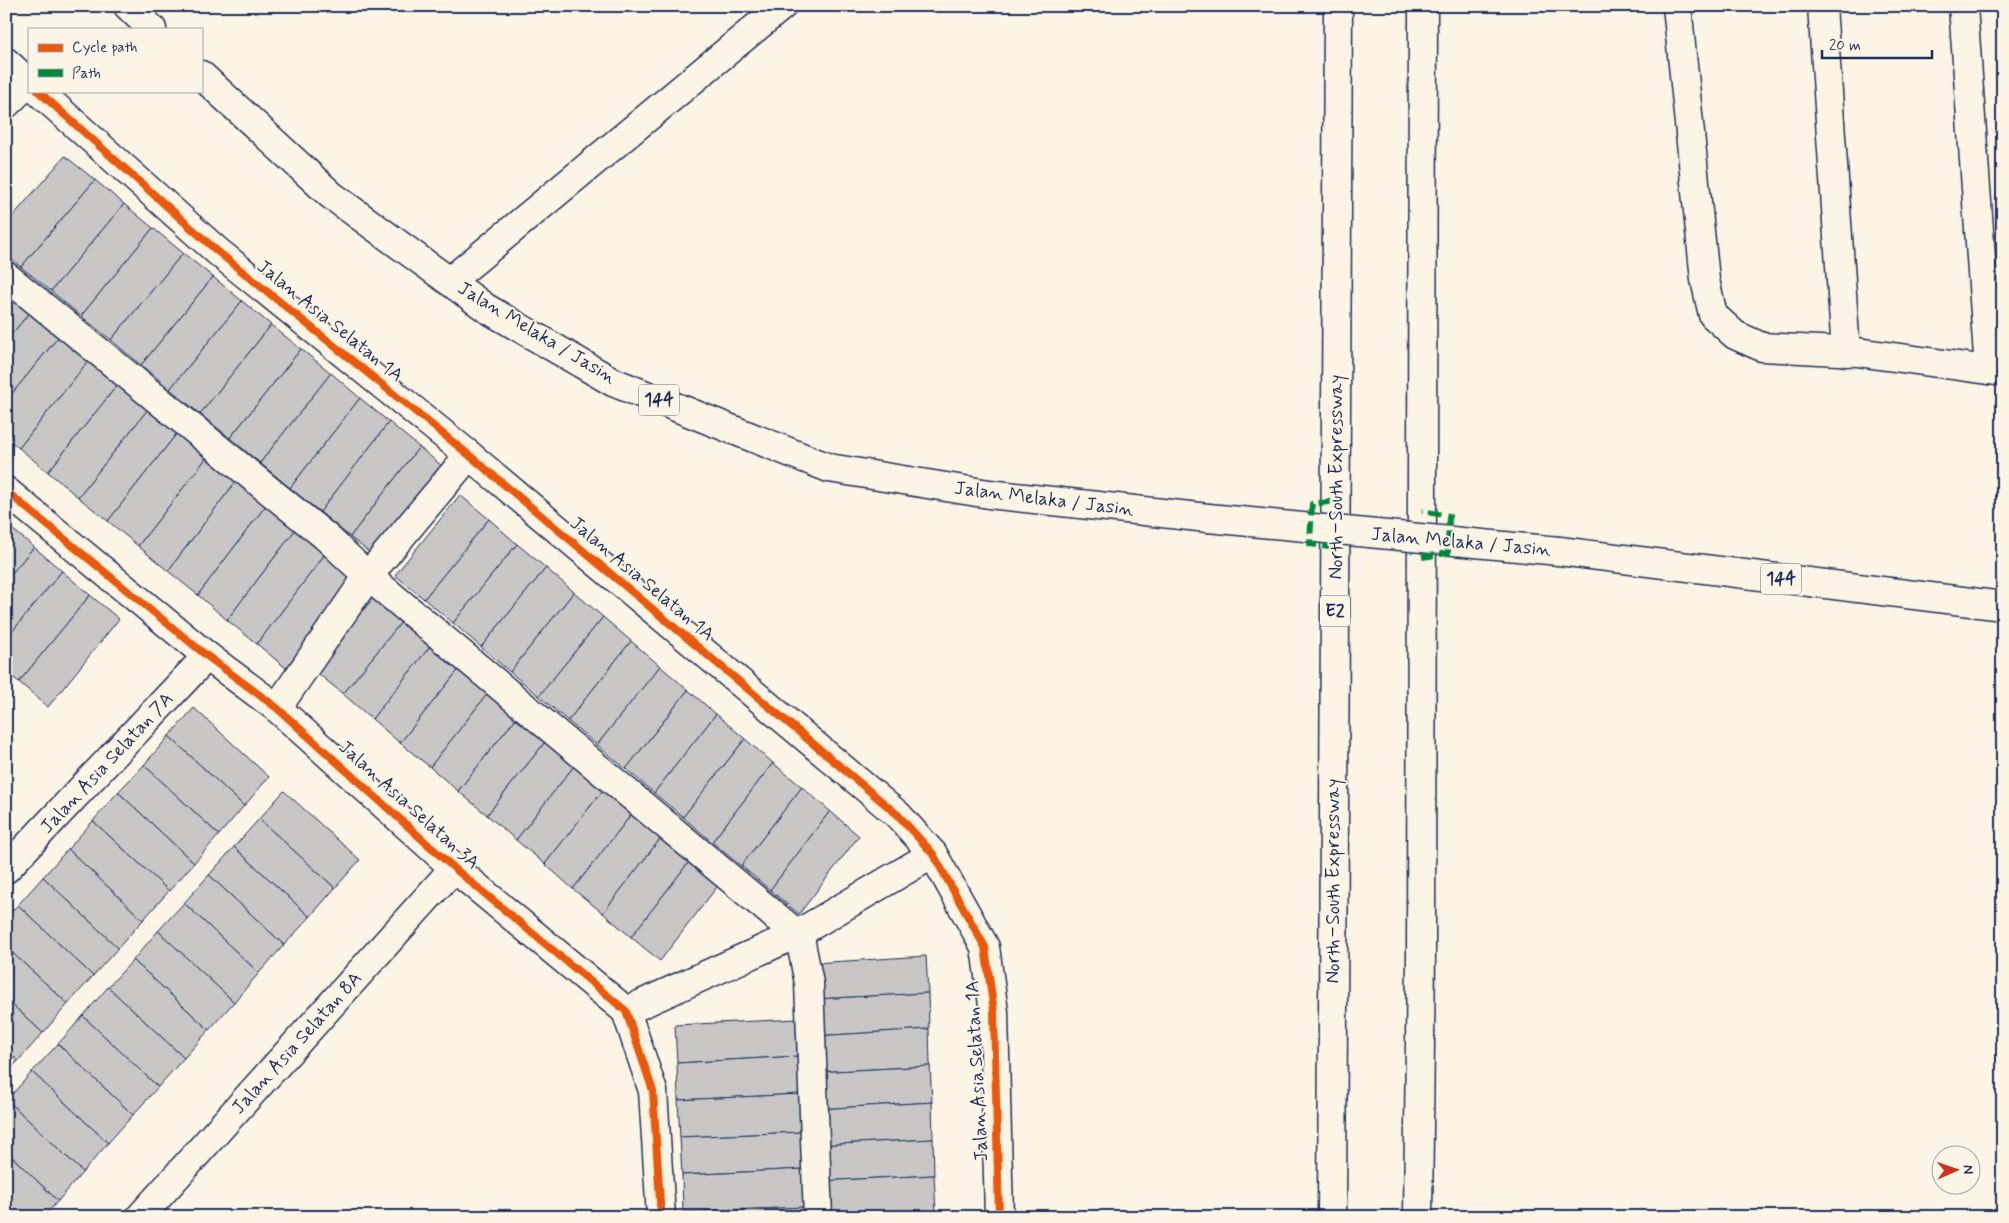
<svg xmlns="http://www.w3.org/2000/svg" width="2009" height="1223" viewBox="0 0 2009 1223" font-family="Mynerve,sans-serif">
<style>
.building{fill:#c8c7c6;stroke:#1b2f5e}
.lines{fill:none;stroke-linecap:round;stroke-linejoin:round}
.minor-casing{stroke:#1b2f5e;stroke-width:31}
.major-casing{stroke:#1b2f5e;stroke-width:31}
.highway-casing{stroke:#1b2f5e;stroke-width:31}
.minor{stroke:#fcf5e5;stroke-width:28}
.major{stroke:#fcf5e5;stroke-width:28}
.highway{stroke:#fcf5e5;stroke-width:28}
.major-bridge-casing{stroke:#1b2f5e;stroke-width:31;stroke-linecap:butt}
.major-bridge{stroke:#fcf5e5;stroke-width:28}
.quiet{stroke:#00873e;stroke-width:6;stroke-dasharray:12 6;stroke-linecap:butt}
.cycleway-casing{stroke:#fcf5e5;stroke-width:11}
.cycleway{stroke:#e8590c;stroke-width:8}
.labels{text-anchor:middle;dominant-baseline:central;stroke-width:4;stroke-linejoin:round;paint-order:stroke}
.shield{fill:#fcf5e5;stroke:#5e6a86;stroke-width:1}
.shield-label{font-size:18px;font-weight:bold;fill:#1b2f5e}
.street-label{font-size:19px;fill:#1b2f5e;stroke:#fcf5e5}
</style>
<rect width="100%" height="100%" fill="#fcf5e5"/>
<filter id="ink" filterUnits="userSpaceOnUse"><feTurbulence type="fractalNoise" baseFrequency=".02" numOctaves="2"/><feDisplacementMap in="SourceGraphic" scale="10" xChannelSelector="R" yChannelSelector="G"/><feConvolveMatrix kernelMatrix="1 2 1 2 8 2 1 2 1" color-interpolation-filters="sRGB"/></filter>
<g filter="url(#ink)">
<!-- building -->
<g class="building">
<path d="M 65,156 L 95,180 L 21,267 L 6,254 L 6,224 Z"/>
<path d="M 95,180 L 124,204 L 51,291 L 21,267 Z"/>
<path d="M 124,204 L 153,228 L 81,316 L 51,291 Z"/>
<path d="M 153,228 L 183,253 L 111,340 L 81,316 Z"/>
<path d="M 183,253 L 213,277 L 141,365 L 111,340 Z"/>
<path d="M 213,277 L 242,301 L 170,389 L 141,365 Z"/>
<path d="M 6,291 L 31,311 L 6,341 Z"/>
<path d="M 242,301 L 271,325 L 200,414 L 170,389 Z"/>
<path d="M 31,311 L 60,335 L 6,401 L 6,341 Z"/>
<path d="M 271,325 L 301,349 L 230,438 L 200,414 Z"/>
<path d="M 60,335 L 90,359 L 19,448 L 6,438 L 6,401 Z"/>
<path d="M 301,349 L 331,373 L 260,463 L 230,438 Z"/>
<path d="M 90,359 L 119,383 L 48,472 L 19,448 Z"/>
<path d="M 331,373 L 360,398 L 290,488 L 260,463 Z"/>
<path d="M 119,383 L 149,408 L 78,497 L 48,472 Z"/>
<path d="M 360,398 L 389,422 L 320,512 L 290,488 Z"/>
<path d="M 149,408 L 178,432 L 108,521 L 78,497 Z"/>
<path d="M 389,422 L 419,447 L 350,537 L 320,512 Z"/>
<path d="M 178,432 L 208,456 L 138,546 L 108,521 Z"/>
<path d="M 419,447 L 448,471 L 380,561 L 350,537 Z"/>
<path d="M 208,456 L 237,480 L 168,571 L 138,546 Z"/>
<path d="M 237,480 L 267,504 L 198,595 L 168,571 Z"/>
<path d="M 460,495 L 489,519 L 424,599 L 395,575 Z"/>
<path d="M 267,504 L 296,529 L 227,620 L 198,595 Z"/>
<path d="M 489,519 L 517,544 L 453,623 L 424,599 Z"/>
<path d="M 6,524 L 34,547 L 6,580 Z"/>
<path d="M 296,529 L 326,553 L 257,644 L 227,620 Z"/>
<path d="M 517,544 L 546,568 L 481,647 L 453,623 Z"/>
<path d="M 34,547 L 62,571 L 6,639 L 6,580 Z"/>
<path d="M 326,553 L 355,577 L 287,669 L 257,644 Z"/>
<path d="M 546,568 L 574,592 L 510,672 L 481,647 Z"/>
<path d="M 62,571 L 90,595 L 19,682 L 6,672 L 6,639 Z"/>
<path d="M 379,591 L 407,615 L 343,694 L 314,670 Z"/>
<path d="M 574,592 L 603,617 L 539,696 L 510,672 Z"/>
<path d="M 90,595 L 119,619 L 48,707 L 19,682 Z"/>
<path d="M 407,615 L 436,639 L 372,719 L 343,694 Z"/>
<path d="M 603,617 L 631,641 L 568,721 L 539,696 Z"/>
<path d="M 436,639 L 464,663 L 400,743 L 372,719 Z"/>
<path d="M 631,641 L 660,666 L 597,745 L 568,721 Z"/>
<path d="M 464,663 L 492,688 L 430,767 L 400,743 Z"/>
<path d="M 660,666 L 688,690 L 626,769 L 597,745 Z"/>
<path d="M 492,688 L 521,712 L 458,791 L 430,767 Z"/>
<path d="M 688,690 L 716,714 L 654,793 L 626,769 Z"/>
<path d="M 194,708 L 269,777 L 244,806 L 169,736 Z"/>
<path d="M 521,712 L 550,736 L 487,815 L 458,791 Z"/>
<path d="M 716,714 L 745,739 L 683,817 L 654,793 Z"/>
<path d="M 169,736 L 244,806 L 219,835 L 144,765 Z"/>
<path d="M 550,736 L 578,761 L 516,840 L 487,815 Z"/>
<path d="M 745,739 L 773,763 L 712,842 L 683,817 Z"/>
<path d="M 578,761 L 607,785 L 545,864 L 516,840 Z"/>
<path d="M 773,763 L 802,787 L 741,866 L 712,842 Z"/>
<path d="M 144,765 L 219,835 L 194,863 L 118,792 Z"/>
<path d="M 607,785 L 635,810 L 573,889 L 545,864 Z"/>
<path d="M 802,787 L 830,811 L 770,890 L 741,866 Z"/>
<path d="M 284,791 L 360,860 L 335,888 L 259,819 Z"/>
<path d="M 118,792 L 194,863 L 169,891 L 93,821 Z"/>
<path d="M 635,810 L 664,834 L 603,913 L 573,889 Z"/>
<path d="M 830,811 L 859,836 L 799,914 L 770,890 Z"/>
<path d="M 259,819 L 335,888 L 310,917 L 234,847 Z"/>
<path d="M 93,821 L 169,891 L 143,920 L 68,849 Z"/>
<path d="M 664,834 L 692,858 L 631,937 L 603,913 Z"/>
<path d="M 234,847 L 310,917 L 284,945 L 209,875 Z"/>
<path d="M 68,849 L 143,920 L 118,948 L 43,877 Z"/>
<path d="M 692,858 L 720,883 L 660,961 L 631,937 Z"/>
<path d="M 209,875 L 284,945 L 259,973 L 184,903 Z"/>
<path d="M 43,877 L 118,948 L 93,976 L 18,905 Z"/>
<path d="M 184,903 L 259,973 L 234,1002 L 158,931 Z"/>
<path d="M 18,905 L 93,976 L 68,1004 L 6,947 L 6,917 Z"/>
<path d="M 158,931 L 234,1002 L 209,1030 L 133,960 Z"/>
<path d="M 6,947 L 68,1004 L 43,1033 L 6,999 Z"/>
<path d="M 926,956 L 928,993 L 815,999 L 814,963 Z"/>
<path d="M 133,960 L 209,1030 L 184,1058 L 108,987 Z"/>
<path d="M 108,987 L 184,1058 L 158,1087 L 83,1016 Z"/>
<path d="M 928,993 L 929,1029 L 816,1036 L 815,999 Z"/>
<path d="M 6,999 L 43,1033 L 18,1061 L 6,1050 Z"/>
<path d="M 83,1016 L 158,1087 L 133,1115 L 58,1044 Z"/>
<path d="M 798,1019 L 799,1056 L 677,1063 L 675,1025 Z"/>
<path d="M 929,1029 L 930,1066 L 817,1072 L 816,1036 Z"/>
<path d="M 58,1044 L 133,1115 L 108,1143 L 32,1072 Z"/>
<path d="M 6,1050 L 18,1061 L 6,1074 Z"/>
<path d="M 799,1056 L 801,1094 L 678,1100 L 677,1063 Z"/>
<path d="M 930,1066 L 932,1102 L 819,1109 L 817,1072 Z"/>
<path d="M 32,1072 L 108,1143 L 83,1172 L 7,1100 Z"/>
<path d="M 801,1094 L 803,1132 L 680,1137 L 678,1100 Z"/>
<path d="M 7,1100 L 83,1172 L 58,1201 L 6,1151 Z"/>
<path d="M 932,1102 L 933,1139 L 820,1145 L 819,1109 Z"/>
<path d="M 803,1132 L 805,1169 L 682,1175 L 680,1137 Z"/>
<path d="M 933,1139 L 934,1175 L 821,1181 L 820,1145 Z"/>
<path d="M 6,1151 L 58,1201 L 43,1217 L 20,1217 L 6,1203 Z"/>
<path d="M 805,1169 L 806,1207 L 683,1212 L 682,1175 Z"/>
<path d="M 934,1175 L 936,1212 L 822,1217 L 821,1181 Z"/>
<path d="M 806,1207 L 807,1217 L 683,1217 L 683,1212 Z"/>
<path d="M 936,1212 L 936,1217 L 842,1217 Z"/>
</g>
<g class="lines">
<!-- minor casing -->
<g class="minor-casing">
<g id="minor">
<path d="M 1677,6 L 1705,280 L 1713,315 L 1735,335 L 1762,347 L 1857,352 L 2003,372"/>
<path d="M 1822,6 L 1846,352"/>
<path d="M 1963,6 L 1989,370"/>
<path d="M 6,62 L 29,83"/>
<path d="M 38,91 L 217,251 L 469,455 L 898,815 L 933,854 L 985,947 L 994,1012 L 999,1217"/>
<path d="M 6,104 L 28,83"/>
<path d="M 6,276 L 325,536 L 368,576 L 792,930 L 799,933 L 809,983 L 818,1217"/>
<path d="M 450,281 L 782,6"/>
<path d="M 6,491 L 207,656 L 277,708 L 454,868 L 626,1011 L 653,1091 L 661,1217"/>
<path d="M 277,708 L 368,576 L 469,455"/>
<path d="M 6,869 L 207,656"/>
<path d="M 626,1011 L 799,933 L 933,854"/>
<path d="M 140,1217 L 454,868"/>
</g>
</g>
<!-- major casing -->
<g class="major-casing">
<g id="major">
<path d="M 128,6 L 152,29"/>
<path d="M 201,75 L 331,195 L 486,308 L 613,382 L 829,468 L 989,494 L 1208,518"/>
<path d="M 1559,551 L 2003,606"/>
</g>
</g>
<!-- highway casing -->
<g class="highway-casing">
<g id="highway">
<path d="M 1332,1217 L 1338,6"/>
<path d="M 1418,1217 L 1421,953 L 1423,6"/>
</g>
</g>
<!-- minor -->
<use href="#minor" class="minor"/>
<!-- major -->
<use href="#major" class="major"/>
<!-- highway -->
<use href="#highway" class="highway"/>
<!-- major-bridge casing -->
<g class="major-bridge-casing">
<path id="major-bridge" d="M 1208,518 L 1559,551"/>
</g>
<!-- major-bridge -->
<use href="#major-bridge" class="major-bridge"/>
<!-- quiet -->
<g class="quiet">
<path d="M 1335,548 L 1310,544 L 1312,504 L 1336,501"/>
<path d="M 1422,557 L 1448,553 L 1449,516 L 1422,511"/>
</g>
<!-- cycleway casing -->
<g class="cycleway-casing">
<g id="cycleway">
<path d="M 38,91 L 217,251 L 469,455 L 898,815 L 933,854 L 985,947 L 994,1012 L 999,1217"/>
<path d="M 6,491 L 207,656 L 277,708 L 454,868 L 626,1011 L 653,1091 L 661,1217"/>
</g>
</g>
<!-- cycleway -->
<use href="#cycleway" class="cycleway"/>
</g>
</g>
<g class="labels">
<!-- shield labels -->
<g class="shield">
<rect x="639" y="384.5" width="40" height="31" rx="4"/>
<rect x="1761" y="563.5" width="40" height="31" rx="4"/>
<rect x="1320" y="595.5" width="30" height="31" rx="4"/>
</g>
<g class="shield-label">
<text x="659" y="400">144</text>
<text x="1781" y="579">144</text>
<text x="1335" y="611">E2</text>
</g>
<!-- street labels -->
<g class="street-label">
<text transform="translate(330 321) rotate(39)">Jalan Asia Selatan 1A</text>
<text transform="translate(537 333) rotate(31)">Jalan Melaka / Jasin</text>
<text transform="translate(1336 477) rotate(-90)">North–South Expressway</text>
<text transform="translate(1044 499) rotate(7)">Jalan Melaka / Jasin</text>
<text transform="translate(1461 542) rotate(5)">Jalan Melaka / Jasin</text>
<text transform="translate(642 579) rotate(40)">Jalan Asia Selatan 1A</text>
<text transform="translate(107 763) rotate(-47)">Jalan Asia Selatan 7A</text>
<text transform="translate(409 805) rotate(42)">Jalan Asia Selatan 3A</text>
<text transform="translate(1333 881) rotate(-90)">North–South Expressway</text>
<text transform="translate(297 1043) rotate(-48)">Jalan Asia Selatan 8A</text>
<text transform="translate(977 1071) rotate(-93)">Jalan Asia Selatan 1A</text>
</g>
</g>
<!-- margin -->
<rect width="2009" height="1223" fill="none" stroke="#fcf5e5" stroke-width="25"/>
<rect x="12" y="12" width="1984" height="1198" fill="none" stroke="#1b2f5e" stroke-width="2" filter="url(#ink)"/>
<!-- legend -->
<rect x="28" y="28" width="175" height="65" fill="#fcf5e5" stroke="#a2a6af"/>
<rect x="38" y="44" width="25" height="8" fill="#e8590c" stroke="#a2a6af"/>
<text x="72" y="52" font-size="15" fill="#1b2f5e">Cycle path</text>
<rect x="38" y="69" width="25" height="8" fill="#00873e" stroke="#a2a6af"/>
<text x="72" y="78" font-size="15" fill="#1b2f5e">Path</text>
<!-- north arrow -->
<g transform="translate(1956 1170) rotate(88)"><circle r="24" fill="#fcf5e5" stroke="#a2a6af"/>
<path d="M0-4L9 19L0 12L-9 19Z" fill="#c8321e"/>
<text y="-8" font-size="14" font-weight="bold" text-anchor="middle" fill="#1b2f5e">N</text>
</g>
<!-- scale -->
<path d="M1822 50v8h110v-8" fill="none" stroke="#1b2f5e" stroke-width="2.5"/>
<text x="1829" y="50" font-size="15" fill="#1b2f5e" stroke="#fcf5e5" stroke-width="4" paint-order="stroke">20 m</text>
</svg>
